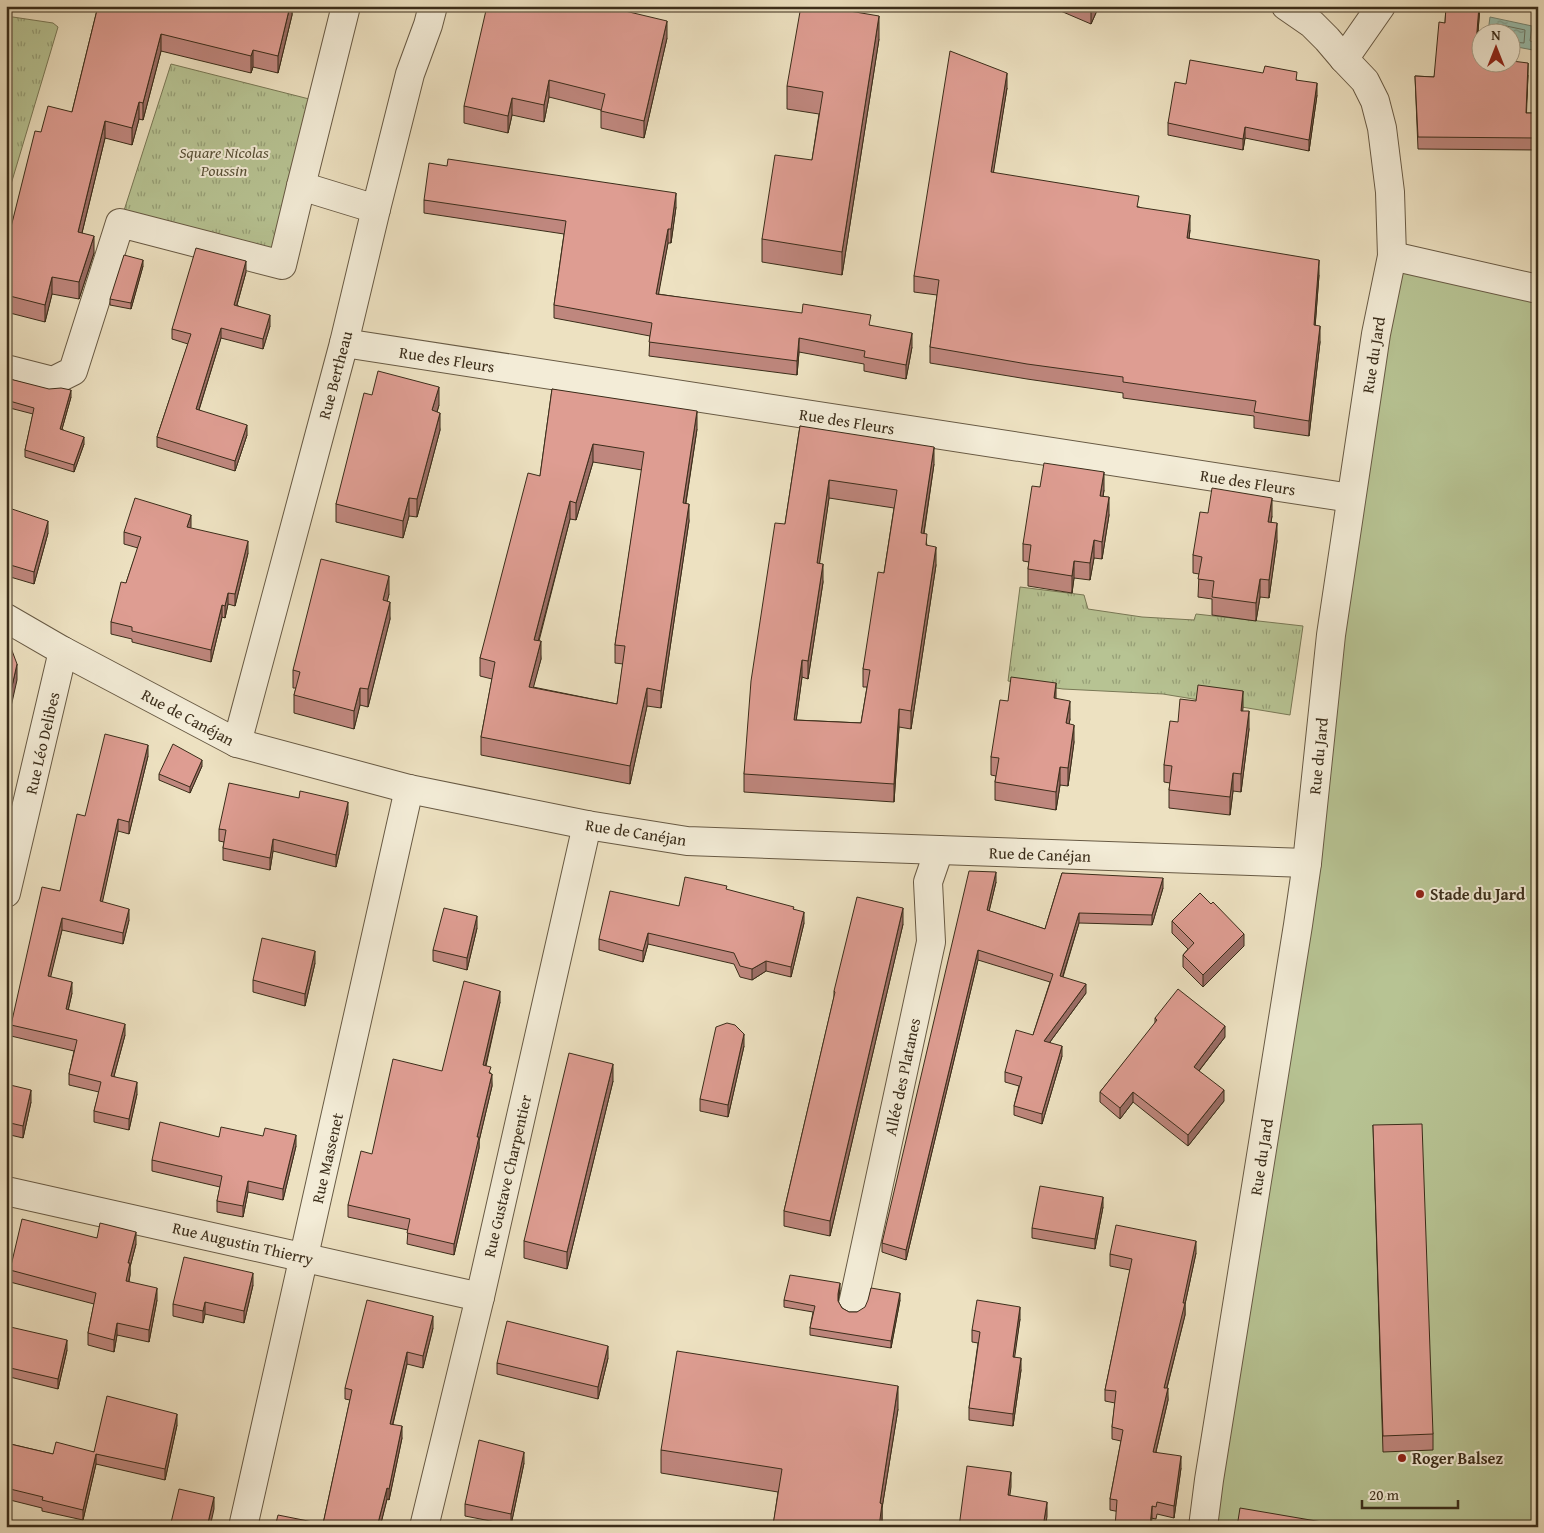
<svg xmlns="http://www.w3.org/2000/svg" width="1544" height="1533" viewBox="0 0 1544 1533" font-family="'Gentium Book Plus',serif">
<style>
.grass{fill:url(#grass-tufts);stroke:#797856}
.garden{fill:#b7c393;stroke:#797856}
.water{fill:url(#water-ripples);stroke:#748472}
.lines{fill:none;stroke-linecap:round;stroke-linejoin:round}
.shore{stroke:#6a7664;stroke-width:1}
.minor-casing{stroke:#685a44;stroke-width:30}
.minor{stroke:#f3ecd7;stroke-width:28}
.wall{fill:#bf877e;stroke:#3b2d1a;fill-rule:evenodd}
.shaded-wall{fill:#9b6e66;stroke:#3b2d1a}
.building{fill:#de9d92;stroke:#3b2d1a;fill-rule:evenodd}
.poi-dot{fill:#8f2418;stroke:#f3ecd7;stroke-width:2}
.labels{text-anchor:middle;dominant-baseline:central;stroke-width:4;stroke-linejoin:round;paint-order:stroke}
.park-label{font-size:16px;font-style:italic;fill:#5a5238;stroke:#f3ecd7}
.street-label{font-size:16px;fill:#3b2d1a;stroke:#f3ecd7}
.poi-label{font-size:16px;font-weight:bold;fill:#3b2d1a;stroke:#f3ecd7;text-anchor:start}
</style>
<defs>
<pattern id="grass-tufts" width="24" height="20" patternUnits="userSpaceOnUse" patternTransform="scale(1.25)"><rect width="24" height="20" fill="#b7c393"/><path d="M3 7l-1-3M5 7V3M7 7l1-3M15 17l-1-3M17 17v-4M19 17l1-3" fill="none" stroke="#969f77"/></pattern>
<pattern id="water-ripples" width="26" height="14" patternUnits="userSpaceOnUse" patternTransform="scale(1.25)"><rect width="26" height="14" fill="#9abead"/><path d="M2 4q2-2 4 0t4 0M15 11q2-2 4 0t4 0" fill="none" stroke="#7f9b8c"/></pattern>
</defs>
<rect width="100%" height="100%" fill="#ede1c1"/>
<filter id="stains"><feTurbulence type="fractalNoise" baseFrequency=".004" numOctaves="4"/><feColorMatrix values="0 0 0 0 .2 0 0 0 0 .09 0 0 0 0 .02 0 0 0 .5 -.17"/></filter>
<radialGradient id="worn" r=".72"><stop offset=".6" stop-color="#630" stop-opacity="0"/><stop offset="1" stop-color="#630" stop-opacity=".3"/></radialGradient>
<!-- grass -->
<g class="grass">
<path d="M 6,16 L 53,23 L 58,27 L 6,201 Z"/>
<path d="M 171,64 L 321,102 L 282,265 L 120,223 Z"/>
<path d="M 1020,587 L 1084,595 L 1088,609 L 1142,617 L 1194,620 L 1196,614 L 1303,626 L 1290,715 L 1163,694 L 1063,689 L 1008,681 Z"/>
</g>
<!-- garden -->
<path class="garden" d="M 1392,256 L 1538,289 L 1538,1527 L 1203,1527 Z"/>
<!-- water -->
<path class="water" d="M 1490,17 L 1532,26 L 1530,41 L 1538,43 L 1538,51 L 1512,46 L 1512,32 L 1488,32 Z"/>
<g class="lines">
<!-- shore -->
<path class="shore" d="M 1493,32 L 1494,25 L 1497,24 L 1525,30 L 1524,43 L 1512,42"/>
<!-- minor casing -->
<g class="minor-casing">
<g id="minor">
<path d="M 1344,59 L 1381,6"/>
<path d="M 301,186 L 376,209"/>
<path d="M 1392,256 L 1538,289"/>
<path d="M 344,343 L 1351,498"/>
<path d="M 6,369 L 53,381 L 73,371 L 120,223 L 282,265 L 301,186 L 346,6"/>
<path d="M 6,618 L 63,651 L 237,743 L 409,789 L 587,825 L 687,841 L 1307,863"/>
<path d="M 237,743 L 344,343 L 376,209 L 410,74 L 428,25 L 433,6"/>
<path d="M 6,893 L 63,651"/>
<path d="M 6,1191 L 480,1297"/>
<path d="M 853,1304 L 931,942 L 928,882 L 939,850"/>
<path d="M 243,1527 L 409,789"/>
<path d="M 424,1527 L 480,1297 L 587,825"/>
<path d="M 1203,1527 L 1209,1480 L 1298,925 L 1307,863 L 1331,635 L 1376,334 L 1392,256 L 1390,192 L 1382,128 L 1375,101 L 1365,81 L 1344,59 L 1327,39 L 1312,24 L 1286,6"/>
</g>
</g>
<!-- minor -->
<use href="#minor" class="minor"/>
</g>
<!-- wall -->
<g class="wall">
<path d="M 98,6 L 292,6 L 292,15 L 278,73 L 253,67 L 251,73 L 161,51 L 143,120 L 139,119 L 132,145 L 105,138 L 82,233 L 94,253 L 79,299 L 52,294 L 45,322 L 6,312 L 6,226 L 11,227 L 41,132 L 72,112 Z"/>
<path d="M 1049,6 L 1099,6 L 1091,24 Z"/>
<path d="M 1130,6 L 1143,6 L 1141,10 Z"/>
<path d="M 1446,6 L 1480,6 L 1476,57 L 1528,75 L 1526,113 L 1538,113 L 1538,150 L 1418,149 L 1415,76 L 1434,77 L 1445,23 Z"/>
<path d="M 667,38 L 644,138 L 601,128 L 601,110 L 549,97 L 544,122 L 512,115 L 508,133 L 464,123 L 464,106 Z"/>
<path d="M 879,39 L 842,275 L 762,262 L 762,239 L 812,160 L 819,114 L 787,109 L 787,86 Z"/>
<path d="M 1297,80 L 1317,95 L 1309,151 L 1245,138 L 1243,150 L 1168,135 L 1168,123 L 1186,84 Z"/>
<path d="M 1007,88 L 993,173 L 1139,207 L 1190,230 L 1189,239 L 1319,275 L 1315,326 L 1320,342 L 1309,436 L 1254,428 L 1254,416 L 1123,398 L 1123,393 L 1027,379 L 930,363 L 930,347 L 937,295 L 914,292 L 914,276 Z"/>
<path d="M 424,200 L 676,207 L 671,243 L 668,243 L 658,294 L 871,326 L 912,347 L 906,379 L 864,371 L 864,364 L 799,352 L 797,375 L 649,356 L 650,336 L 554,318 L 554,305 L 564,234 L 424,213 Z"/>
<path d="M 143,266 L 131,309 L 110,305 L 110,299 Z"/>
<path d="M 246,272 L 237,305 L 270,326 L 263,349 L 221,338 L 199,410 L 247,435 L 235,471 L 157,447 L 157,437 L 188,344 L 172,339 L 172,329 Z"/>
<path d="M 6,378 L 71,397 L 62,429 L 84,444 L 74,472 L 25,457 L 25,450 L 33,414 L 6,407 Z"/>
<path d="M 552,389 L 697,429 L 686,503 L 689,521 L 661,708 L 647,706 L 630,784 L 481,755 L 481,737 L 492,679 L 480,676 L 480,658 L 540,476 ZM 593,462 L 642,470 L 615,645 L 615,663 L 623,664 L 617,704 L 533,687 L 541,659 L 539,641 L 570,519 L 576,520 Z"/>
<path d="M 372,395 L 439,405 L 437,412 L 440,430 L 417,517 L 409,516 L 403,538 L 336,522 L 336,504 Z"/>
<path d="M 800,426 L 934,464 L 924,534 L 927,545 L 936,565 L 911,729 L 899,727 L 894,802 L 744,792 L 744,774 L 785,524 ZM 829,498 L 894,508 L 884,573 L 863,669 L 863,687 L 867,687 L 861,723 L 796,720 L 802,677 L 808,679 L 823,582 L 819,564 Z"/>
<path d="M 1040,487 L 1104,490 L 1103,497 L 1109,515 L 1102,559 L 1094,558 L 1090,580 L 1074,578 L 1072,593 L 1028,586 L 1028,569 L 1029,562 L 1023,561 L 1023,544 Z"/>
<path d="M 6,507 L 48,533 L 34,584 L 7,576 L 8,561 L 6,560 Z"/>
<path d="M 1208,513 L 1272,516 L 1271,522 L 1277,541 L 1269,598 L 1260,597 L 1256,621 L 1212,615 L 1212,599 L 1198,597 L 1199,574 L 1193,573 L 1193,555 Z"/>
<path d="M 190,528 L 248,553 L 235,606 L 228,604 L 225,618 L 222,617 L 211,662 L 132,642 L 132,639 L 111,634 L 111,622 L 126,583 L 138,548 L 124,544 L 124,532 Z"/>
<path d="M 389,594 L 387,601 L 390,619 L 368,707 L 360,705 L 354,729 L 294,713 L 294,695 L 296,688 L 293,688 L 293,670 Z"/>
<path d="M 1056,699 L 1070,719 L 1069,724 L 1074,742 L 1068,786 L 1060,785 L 1056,810 L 995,800 L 995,782 L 996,776 L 991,775 L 991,757 L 1008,701 Z"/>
<path d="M 1242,711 L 1249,729 L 1241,792 L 1233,791 L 1230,815 L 1169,808 L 1169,790 L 1170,783 L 1164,782 L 1164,765 L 1178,722 Z"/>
<path d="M 148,756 L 129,834 L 118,831 L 102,902 L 129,920 L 123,944 L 62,930 L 50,977 L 72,993 L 68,1010 L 125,1035 L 114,1076 L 137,1094 L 129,1130 L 94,1122 L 94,1111 L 99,1092 L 69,1085 L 69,1074 L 74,1051 L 11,1036 L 11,1025 L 60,891 L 85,816 Z"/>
<path d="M 202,766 L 190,793 L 159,780 L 159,774 Z"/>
<path d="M 348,814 L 336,867 L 273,851 L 270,870 L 223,860 L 223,848 L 224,842 L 219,841 L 219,829 Z"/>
<path d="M 1062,873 L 1163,888 L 1152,925 L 1079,923 L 1063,977 L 1086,993 L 1050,1042 L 1062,1056 L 1042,1124 L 1014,1115 L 1014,1106 L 1019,1086 L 1005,1082 L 1005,1072 L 1033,1035 L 1050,982 L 978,960 L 906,1260 L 882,1252 L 882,1243 L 996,882 L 989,911 L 1045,929 Z"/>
<path d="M 727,890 L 794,909 L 804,923 L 791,977 L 766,971 L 752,980 L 740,977 L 734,964 L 648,944 L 643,962 L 599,950 L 599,939 L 679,906 Z"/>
<path d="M 1172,921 L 1244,946 L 1203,987 L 1183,967 L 1183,955 L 1188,949 L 1172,933 Z"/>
<path d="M 903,924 L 830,1236 L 784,1226 L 784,1211 L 834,997 L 834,991 Z"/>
<path d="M 477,928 L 467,970 L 433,961 L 433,950 Z"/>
<path d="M 315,963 L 305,1006 L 253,992 L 253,980 Z"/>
<path d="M 500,1002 L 486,1066 L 491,1074 L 492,1086 L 479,1141 L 479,1148 L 454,1255 L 407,1244 L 408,1230 L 348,1217 L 348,1205 L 442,1071 Z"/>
<path d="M 1155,1018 L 1225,1037 L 1199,1071 L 1224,1101 L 1188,1146 L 1133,1102 L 1120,1119 L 1100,1102 L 1100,1092 L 1155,1024 Z"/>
<path d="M 744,1046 L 728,1117 L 700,1111 L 700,1099 Z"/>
<path d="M 613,1081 L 567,1269 L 524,1258 L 524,1241 Z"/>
<path d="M 6,1084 L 31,1102 L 23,1138 L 6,1134 Z"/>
<path d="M 1373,1125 L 1433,1434 L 1433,1450 L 1383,1452 Z"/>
<path d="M 219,1137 L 296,1146 L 283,1200 L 248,1192 L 243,1217 L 217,1212 L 217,1201 L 220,1187 L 152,1171 L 152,1160 Z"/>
<path d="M 1103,1207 L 1095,1249 L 1032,1238 L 1032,1228 Z"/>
<path d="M 97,1238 L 136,1244 L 130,1267 L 130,1275 L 129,1282 L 157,1300 L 149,1342 L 117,1335 L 114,1352 L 88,1345 L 88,1333 L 94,1304 L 10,1282 L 10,1270 Z"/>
<path d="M 1196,1253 L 1185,1304 L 1185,1315 L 1167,1388 L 1168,1400 L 1156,1452 L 1181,1468 L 1174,1518 L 1157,1514 L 1156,1519 L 1110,1510 L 1110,1499 L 1121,1441 L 1112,1439 L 1112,1427 L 1115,1403 L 1105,1401 L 1105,1390 L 1130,1270 L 1110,1266 L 1110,1254 Z"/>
<path d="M 253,1285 L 244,1323 L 205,1314 L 203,1323 L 173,1316 L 173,1304 Z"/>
<path d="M 840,1290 L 838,1301 L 842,1308 L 849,1312 L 857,1312 L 900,1300 L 891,1348 L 810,1335 L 810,1328 L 813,1312 L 784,1307 L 784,1300 Z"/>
<path d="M 1020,1319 L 1014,1357 L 1021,1370 L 1013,1426 L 969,1420 L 969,1408 L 978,1343 L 972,1342 L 972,1330 Z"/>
<path d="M 6,1326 L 67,1350 L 58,1389 L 6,1376 Z"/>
<path d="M 433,1328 L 423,1368 L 407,1364 L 393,1424 L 402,1438 L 389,1500 L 387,1499 L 380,1527 L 275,1527 L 323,1524 L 350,1400 L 345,1399 L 345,1388 Z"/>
<path d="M 608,1358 L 598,1399 L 497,1374 L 497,1363 Z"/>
<path d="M 898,1409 L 882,1508 L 882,1527 L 773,1527 L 778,1492 L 661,1473 L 661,1450 Z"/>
<path d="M 177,1425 L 165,1480 L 96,1464 L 83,1520 L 42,1511 L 42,1508 L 6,1499 L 6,1443 L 53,1454 L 94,1452 Z"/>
<path d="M 524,1463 L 511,1525 L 465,1516 L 465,1504 Z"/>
</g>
<!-- shaded-wall -->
<g class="shaded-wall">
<path d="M 290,6 L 292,6 L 292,15 L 278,73 L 278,56 Z"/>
<path d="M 1094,6 L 1099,6 L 1091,24 L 1091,12 Z"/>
<path d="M 1479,6 L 1480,6 L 1475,69 L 1475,57 Z"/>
<path d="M 879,16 L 879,39 L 842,275 L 842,252 Z"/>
<path d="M 667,21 L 667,38 L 644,138 L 644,121 Z"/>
<path d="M 161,34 L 161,51 L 143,120 L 143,103 Z"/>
<path d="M 253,50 L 253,67 L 251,73 L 251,56 Z"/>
<path d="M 1528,63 L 1528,75 L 1526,125 L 1526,113 Z"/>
<path d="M 1007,73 L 1007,88 L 991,188 L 991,172 Z"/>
<path d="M 549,80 L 549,97 L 544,122 L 544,105 Z"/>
<path d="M 1317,83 L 1317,95 L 1309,151 L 1309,140 Z"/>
<path d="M 512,98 L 512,115 L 508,133 L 508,116 Z"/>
<path d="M 139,102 L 139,119 L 132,145 L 132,128 Z"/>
<path d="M 105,121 L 105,138 L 78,249 L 78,232 Z"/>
<path d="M 1245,127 L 1245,138 L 1243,150 L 1243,139 Z"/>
<path d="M 676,193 L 676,207 L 671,243 L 671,229 Z"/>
<path d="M 1190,215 L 1190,230 L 1187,254 L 1187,238 Z"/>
<path d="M 668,229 L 668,243 L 656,308 L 656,294 Z"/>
<path d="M 94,236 L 94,253 L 79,299 L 79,282 Z"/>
<path d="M 143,260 L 143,266 L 131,309 L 131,303 Z"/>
<path d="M 1319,260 L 1319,275 L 1314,341 L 1314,325 Z"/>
<path d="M 246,261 L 246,272 L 234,315 L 234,305 Z"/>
<path d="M 52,277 L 52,294 L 45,322 L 45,305 Z"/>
<path d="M 270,315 L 270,326 L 263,349 L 263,339 Z"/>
<path d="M 1320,326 L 1320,342 L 1309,436 L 1309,421 Z"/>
<path d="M 221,328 L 221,338 L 196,419 L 196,409 Z"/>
<path d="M 912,333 L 912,347 L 906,379 L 906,365 Z"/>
<path d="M 799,338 L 799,352 L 797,375 L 797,361 Z"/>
<path d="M 439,387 L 439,405 L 432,428 L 432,410 Z"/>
<path d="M 71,390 L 71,397 L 60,436 L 60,429 Z"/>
<path d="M 697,411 L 697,429 L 683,520 L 683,503 Z"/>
<path d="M 440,413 L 440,430 L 417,517 L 417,499 Z"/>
<path d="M 247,425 L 247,435 L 235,471 L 235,461 Z"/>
<path d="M 84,437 L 84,444 L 74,472 L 74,465 Z"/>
<path d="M 593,444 L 593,462 L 576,520 L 576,503 Z"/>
<path d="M 934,447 L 934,464 L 921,551 L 921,533 Z"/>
<path d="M 1104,472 L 1104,490 L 1100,514 L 1100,496 Z"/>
<path d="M 9,479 L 9,490 L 6,499 L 6,487 Z"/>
<path d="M 829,480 L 829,498 L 817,581 L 817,563 Z"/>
<path d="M 1109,497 L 1109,515 L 1102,559 L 1102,542 Z"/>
<path d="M 409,498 L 409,516 L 403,538 L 403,521 Z"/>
<path d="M 1272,498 L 1272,516 L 1268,539 L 1268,522 Z"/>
<path d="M 570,501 L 570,519 L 534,657 L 534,640 Z"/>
<path d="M 689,504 L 689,521 L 661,708 L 661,691 Z"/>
<path d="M 191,515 L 191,527 L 187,538 L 187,527 Z"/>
<path d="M 48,521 L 48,533 L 34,584 L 34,572 Z"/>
<path d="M 1277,523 L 1277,541 L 1269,598 L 1269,580 Z"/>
<path d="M 1094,540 L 1094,558 L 1090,580 L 1090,563 Z"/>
<path d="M 248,541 L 248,553 L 235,606 L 235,594 Z"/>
<path d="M 936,547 L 936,565 L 911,729 L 911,711 Z"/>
<path d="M 1074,561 L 1074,578 L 1072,593 L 1072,576 Z"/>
<path d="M 823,564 L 823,582 L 808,679 L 808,661 Z"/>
<path d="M 389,576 L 389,594 L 383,618 L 383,600 Z"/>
<path d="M 1260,579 L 1260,597 L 1256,621 L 1256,603 Z"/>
<path d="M 228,593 L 228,604 L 225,618 L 225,606 Z"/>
<path d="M 390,602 L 390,619 L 368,707 L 368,689 Z"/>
<path d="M 222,605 L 222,617 L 211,662 L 211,650 Z"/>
<path d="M 541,641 L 541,659 L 529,704 L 529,687 Z"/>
<path d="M 802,660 L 802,677 L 794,737 L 794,720 Z"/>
<path d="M 17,664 L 17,680 L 6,729 L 6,713 Z"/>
<path d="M 1056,683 L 1056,701 L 1054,698 Z"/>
<path d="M 360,688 L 360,705 L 354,729 L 354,711 Z"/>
<path d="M 647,688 L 647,706 L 630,784 L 630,766 Z"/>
<path d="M 1243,691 L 1243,708 L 1241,729 L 1241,711 Z"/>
<path d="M 1070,701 L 1070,719 L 1066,741 L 1066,723 Z"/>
<path d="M 899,709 L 899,727 L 894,802 L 894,784 Z"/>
<path d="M 1249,711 L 1249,729 L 1241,792 L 1241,774 Z"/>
<path d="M 1074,725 L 1074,742 L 1068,786 L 1068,768 Z"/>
<path d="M 148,745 L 148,756 L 129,834 L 129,822 Z"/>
<path d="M 202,760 L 202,766 L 190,793 L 190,787 Z"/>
<path d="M 1060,767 L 1060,785 L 1056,810 L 1056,792 Z"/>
<path d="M 1233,773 L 1233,791 L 1230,815 L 1230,797 Z"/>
<path d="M 348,802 L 348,814 L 336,867 L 336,855 Z"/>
<path d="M 118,819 L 118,831 L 100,913 L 100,901 Z"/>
<path d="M 273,839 L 273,851 L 270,870 L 270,858 Z"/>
<path d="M 996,872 L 996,882 L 987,920 L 987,910 Z"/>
<path d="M 1163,878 L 1163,888 L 1152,925 L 1152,915 Z"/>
<path d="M 903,908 L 903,924 L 830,1236 L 830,1221 Z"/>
<path d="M 129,909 L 129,920 L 123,944 L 123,933 Z"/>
<path d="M 804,912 L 804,923 L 791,977 L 791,967 Z"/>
<path d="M 1079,913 L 1079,923 L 1060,985 L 1060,976 Z"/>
<path d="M 477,916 L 477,928 L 467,970 L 467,958 Z"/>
<path d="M 62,918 L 62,930 L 48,988 L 48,976 Z"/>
<path d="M 648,933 L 648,944 L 643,962 L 643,951 Z"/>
<path d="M 1244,934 L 1244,946 L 1203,987 L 1203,975 Z"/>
<path d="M 978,950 L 978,960 L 906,1260 L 906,1250 Z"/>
<path d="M 315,951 L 315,963 L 305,1006 L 305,994 Z"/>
<path d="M 766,961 L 766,971 L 752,980 L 752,969 Z"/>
<path d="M 72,982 L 72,993 L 66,1020 L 66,1009 Z"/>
<path d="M 1086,984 L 1086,993 L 1044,1050 L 1044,1041 Z"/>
<path d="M 500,991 L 500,1002 L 483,1076 L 483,1065 Z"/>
<path d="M 125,1024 L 125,1035 L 111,1087 L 111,1076 Z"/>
<path d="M 1225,1026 L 1225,1037 L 1194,1077 L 1194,1067 Z"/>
<path d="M 744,1034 L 744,1046 L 728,1117 L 728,1105 Z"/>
<path d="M 1062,1046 L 1062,1056 L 1042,1124 L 1042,1114 Z"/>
<path d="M 613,1064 L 613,1081 L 567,1269 L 567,1252 Z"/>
<path d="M 492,1074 L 492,1086 L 479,1141 L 479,1148 L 454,1255 L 454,1244 L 477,1137 Z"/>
<path d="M 137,1082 L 137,1094 L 129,1130 L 129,1119 Z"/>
<path d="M 31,1090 L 31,1102 L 23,1138 L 23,1126 Z"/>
<path d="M 1224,1090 L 1224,1101 L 1188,1146 L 1188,1135 Z"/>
<path d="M 1133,1092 L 1133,1102 L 1120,1119 L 1120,1108 Z"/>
<path d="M 296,1135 L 296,1146 L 283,1200 L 283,1189 Z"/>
<path d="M 248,1181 L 248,1192 L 243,1217 L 243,1206 Z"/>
<path d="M 1103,1197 L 1103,1207 L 1095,1249 L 1095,1239 Z"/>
<path d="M 136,1232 L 136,1244 L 130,1267 L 130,1275 L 126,1293 L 126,1281 L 128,1263 Z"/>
<path d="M 1196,1241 L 1196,1253 L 1185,1304 L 1185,1315 L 1164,1399 L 1164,1388 Z"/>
<path d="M 253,1273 L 253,1285 L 244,1323 L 244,1311 Z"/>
<path d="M 840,1283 L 840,1290 L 838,1301 L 838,1294 Z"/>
<path d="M 157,1288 L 157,1300 L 149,1342 L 149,1330 Z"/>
<path d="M 7,1289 L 7,1299 L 6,1303 L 6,1293 Z"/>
<path d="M 900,1293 L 900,1300 L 891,1348 L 891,1341 Z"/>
<path d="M 205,1302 L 205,1314 L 203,1323 L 203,1311 Z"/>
<path d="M 1020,1307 L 1020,1319 L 1013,1369 L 1013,1357 Z"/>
<path d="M 433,1316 L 433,1328 L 423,1368 L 423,1356 Z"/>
<path d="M 117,1323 L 117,1335 L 114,1352 L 114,1340 Z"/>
<path d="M 67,1340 L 67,1350 L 58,1389 L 58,1379 Z"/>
<path d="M 608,1346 L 608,1358 L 598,1399 L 598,1387 Z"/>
<path d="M 407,1352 L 407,1364 L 390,1435 L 390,1424 Z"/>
<path d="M 1021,1358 L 1021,1370 L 1013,1426 L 1013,1414 Z"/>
<path d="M 898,1386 L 898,1409 L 882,1508 L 882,1527 L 879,1527 L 880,1503 Z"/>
<path d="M 1168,1388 L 1168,1400 L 1153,1464 L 1153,1452 Z"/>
<path d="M 177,1414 L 177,1425 L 165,1480 L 165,1469 Z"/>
<path d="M 402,1426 L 402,1438 L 389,1500 L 389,1489 Z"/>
<path d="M 524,1452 L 524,1463 L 511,1525 L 511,1514 Z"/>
<path d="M 96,1454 L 96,1464 L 83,1520 L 83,1510 Z"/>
<path d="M 1181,1456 L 1181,1468 L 1174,1518 L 1174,1506 Z"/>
<path d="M 1011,1472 L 1011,1487 L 1008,1510 L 1008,1495 Z"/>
<path d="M 387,1488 L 387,1499 L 380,1527 L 377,1527 Z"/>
<path d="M 214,1497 L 214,1509 L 210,1527 L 207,1527 Z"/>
<path d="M 1047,1502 L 1047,1517 L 1045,1527 L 1043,1527 Z"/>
<path d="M 1152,1506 L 1152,1518 L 1151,1527 L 1150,1527 Z"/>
</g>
<!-- building -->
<g class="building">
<path d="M 98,6 L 290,6 L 278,56 L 253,50 L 251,56 L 161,34 L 143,103 L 139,102 L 132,128 L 105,121 L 78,232 L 94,236 L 79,282 L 52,277 L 45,305 L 6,295 L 6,226 L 11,227 L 35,131 L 41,132 L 48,106 L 72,112 Z"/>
<path d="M 487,6 L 604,6 L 667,21 L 644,121 L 601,111 L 605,94 L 549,80 L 544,105 L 512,98 L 508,116 L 464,106 Z"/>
<path d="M 801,6 L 820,6 L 879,16 L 842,252 L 762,239 L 775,155 L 812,160 L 823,92 L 787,86 Z"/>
<path d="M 1077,6 L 1094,6 L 1091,12 Z"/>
<path d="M 1446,6 L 1479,6 L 1475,57 L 1482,58 L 1482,62 L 1512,62 L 1512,61 L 1528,63 L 1526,113 L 1538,113 L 1538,138 L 1418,137 L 1415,76 L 1434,77 L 1439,22 L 1445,23 Z"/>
<path d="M 950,51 L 1007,73 L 991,172 L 1139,196 L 1137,207 L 1190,215 L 1187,238 L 1319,260 L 1314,325 L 1320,326 L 1309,421 L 1254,412 L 1256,401 L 1123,382 L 1123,377 L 1027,364 L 930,347 L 939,280 L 914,276 Z"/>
<path d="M 1190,60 L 1263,73 L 1265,66 L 1297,72 L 1296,80 L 1317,83 L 1309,140 L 1245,127 L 1243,139 L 1168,123 L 1175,82 L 1186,84 Z"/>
<path d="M 448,159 L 676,193 L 671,229 L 668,229 L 656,294 L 802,313 L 803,304 L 871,315 L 869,325 L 912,333 L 906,365 L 864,357 L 865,351 L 799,338 L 797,361 L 649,342 L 652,323 L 554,305 L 566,221 L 424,200 L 429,163 L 447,166 Z"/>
<path d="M 196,248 L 246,261 L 234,305 L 270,315 L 263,339 L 221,328 L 196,409 L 247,425 L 235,461 L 157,437 L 191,334 L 172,329 Z"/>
<path d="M 124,255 L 143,260 L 131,303 L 110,299 Z"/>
<path d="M 378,371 L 439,387 L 432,410 L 440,413 L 417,499 L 409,498 L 403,521 L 336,504 L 364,393 L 372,395 Z"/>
<path d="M 6,378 L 49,389 L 61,388 L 71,390 L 60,429 L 84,437 L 74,465 L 25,450 L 34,408 L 6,400 Z"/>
<path d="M 552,389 L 697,411 L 683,503 L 689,504 L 661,691 L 647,688 L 630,766 L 481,737 L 495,662 L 480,658 L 528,473 L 540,476 ZM 593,444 L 644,452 L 615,645 L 625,646 L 617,704 L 529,687 L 541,641 L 534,640 L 570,501 L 576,503 Z"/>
<path d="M 800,426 L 934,447 L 921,533 L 927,534 L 926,545 L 936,547 L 911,711 L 899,709 L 894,784 L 744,774 L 751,681 L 775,523 L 785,524 ZM 829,480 L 897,490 L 884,573 L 878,572 L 863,669 L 870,670 L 861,723 L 794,720 L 802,660 L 808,661 L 823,564 L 817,563 Z"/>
<path d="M 1044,463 L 1104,472 L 1100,496 L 1109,497 L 1102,542 L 1094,540 L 1090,563 L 1074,561 L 1072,576 L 1028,569 L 1031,545 L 1023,544 L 1032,486 L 1040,487 Z"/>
<path d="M 6,478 L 9,479 L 6,487 Z"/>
<path d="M 1212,488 L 1272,498 L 1268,522 L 1277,523 L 1269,580 L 1260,579 L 1256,603 L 1212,597 L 1214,581 L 1198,579 L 1202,557 L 1193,555 L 1200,512 L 1208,513 Z"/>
<path d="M 135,498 L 191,515 L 187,527 L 248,541 L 235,594 L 228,593 L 225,606 L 222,605 L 211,650 L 132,631 L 132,627 L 111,622 L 121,582 L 126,583 L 141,537 L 124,532 Z"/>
<path d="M 6,507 L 48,521 L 34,572 L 7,564 L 10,550 L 6,548 Z"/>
<path d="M 321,559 L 389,576 L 383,600 L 390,602 L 368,689 L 360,688 L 354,711 L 294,695 L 300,672 L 293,670 Z"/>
<path d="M 6,645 L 11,648 L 17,664 L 6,713 Z"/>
<path d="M 1011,677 L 1056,683 L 1054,698 L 1070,701 L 1066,723 L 1074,725 L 1068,768 L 1060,767 L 1056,792 L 995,782 L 999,758 L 991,757 L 1000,700 L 1008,701 Z"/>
<path d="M 1198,685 L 1243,691 L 1241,711 L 1249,711 L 1241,774 L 1233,773 L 1230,797 L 1169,790 L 1172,766 L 1164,765 L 1170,721 L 1178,722 L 1180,699 L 1196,701 Z"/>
<path d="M 105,734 L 148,745 L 129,822 L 118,819 L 100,901 L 129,909 L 123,933 L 62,918 L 48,976 L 72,982 L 66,1009 L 125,1024 L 111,1076 L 137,1082 L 129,1119 L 94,1111 L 101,1082 L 69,1074 L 77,1040 L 11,1025 L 42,887 L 60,891 L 77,814 L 85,816 Z"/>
<path d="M 173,744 L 202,760 L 190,787 L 159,774 Z"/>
<path d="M 229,783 L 299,798 L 300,791 L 348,802 L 336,855 L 273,839 L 270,858 L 223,848 L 226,830 L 219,829 Z"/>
<path d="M 969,871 L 996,872 L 987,910 L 1045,929 L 1062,873 L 1163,878 L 1152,915 L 1079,913 L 1060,976 L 1086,984 L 1044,1041 L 1062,1046 L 1042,1114 L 1014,1106 L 1022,1077 L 1005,1072 L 1016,1030 L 1033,1035 L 1053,974 L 978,950 L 906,1250 L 882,1243 Z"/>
<path d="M 685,877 L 727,886 L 726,889 L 794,907 L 793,909 L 804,912 L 791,967 L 766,961 L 752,969 L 740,966 L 734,953 L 648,933 L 643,951 L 599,939 L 610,891 L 679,906 Z"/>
<path d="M 1200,893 L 1211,904 L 1213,902 L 1244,934 L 1203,975 L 1183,955 L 1194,943 L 1172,921 Z"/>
<path d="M 857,897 L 903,908 L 830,1221 L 784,1211 L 835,992 L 834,991 Z"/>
<path d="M 444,908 L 477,916 L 467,958 L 433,950 Z"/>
<path d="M 262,938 L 315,951 L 305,994 L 253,980 Z"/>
<path d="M 464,981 L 500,991 L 483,1065 L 491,1067 L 489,1073 L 492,1074 L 477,1137 L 479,1137 L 454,1244 L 407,1233 L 410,1219 L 348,1205 L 361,1151 L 372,1154 L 393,1059 L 442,1071 Z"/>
<path d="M 1178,989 L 1225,1026 L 1194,1067 L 1224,1090 L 1188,1135 L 1133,1092 L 1120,1108 L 1100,1092 L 1157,1020 L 1155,1018 Z"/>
<path d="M 727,1023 L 735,1025 L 744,1034 L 728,1105 L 700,1099 L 716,1027 Z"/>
<path d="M 569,1053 L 613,1064 L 567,1252 L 524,1241 Z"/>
<path d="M 6,1084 L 31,1090 L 23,1126 L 6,1122 Z"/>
<path d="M 160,1122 L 219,1137 L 221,1127 L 263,1136 L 265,1128 L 296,1135 L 283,1189 L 248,1181 L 243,1206 L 217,1201 L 222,1176 L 152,1160 Z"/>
<path d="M 1422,1124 L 1433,1434 L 1383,1436 L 1373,1125 Z"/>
<path d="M 1040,1186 L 1103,1197 L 1095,1239 L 1032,1228 Z"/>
<path d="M 22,1219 L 97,1238 L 100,1223 L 136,1232 L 128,1263 L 130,1263 L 126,1281 L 157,1288 L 149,1330 L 117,1323 L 114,1340 L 88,1333 L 96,1293 L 10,1270 Z"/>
<path d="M 1116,1225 L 1196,1241 L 1183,1303 L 1185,1303 L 1164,1388 L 1168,1388 L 1153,1452 L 1181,1456 L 1174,1506 L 1157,1502 L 1156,1507 L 1152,1506 L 1150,1527 L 1115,1527 L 1117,1500 L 1110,1499 L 1123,1430 L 1112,1427 L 1116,1391 L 1105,1390 L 1132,1259 L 1110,1254 Z"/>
<path d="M 184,1257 L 253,1273 L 244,1311 L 205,1302 L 203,1311 L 173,1304 Z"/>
<path d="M 790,1275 L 840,1283 L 838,1294 L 838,1301 L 842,1308 L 849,1312 L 857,1312 L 865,1307 L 868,1300 L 871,1288 L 900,1293 L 891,1341 L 810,1328 L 815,1306 L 784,1300 Z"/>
<path d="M 367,1300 L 433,1316 L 423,1356 L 407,1352 L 390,1424 L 402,1426 L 389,1489 L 387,1488 L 377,1527 L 275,1527 L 278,1515 L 323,1524 L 352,1390 L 345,1388 Z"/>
<path d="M 977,1300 L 1020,1307 L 1013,1357 L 1021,1358 L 1013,1414 L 969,1408 L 980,1332 L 972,1330 Z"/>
<path d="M 507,1321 L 608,1346 L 598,1387 L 497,1363 Z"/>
<path d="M 6,1326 L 67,1340 L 58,1379 L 6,1367 Z"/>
<path d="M 677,1351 L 898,1386 L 880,1503 L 882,1504 L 879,1527 L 779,1527 L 773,1525 L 782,1469 L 661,1450 Z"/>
<path d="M 107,1396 L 177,1414 L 165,1469 L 96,1454 L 83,1510 L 42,1500 L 43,1497 L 6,1488 L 6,1443 L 53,1454 L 56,1442 L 94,1452 Z"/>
<path d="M 479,1440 L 524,1452 L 511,1514 L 465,1504 Z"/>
<path d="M 967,1466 L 1011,1472 L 1008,1495 L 1047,1502 L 1043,1527 L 959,1527 Z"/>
<path d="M 179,1489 L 214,1497 L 207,1527 L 170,1527 Z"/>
<path d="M 1240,1508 L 1322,1522 L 1322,1527 L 1237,1527 Z"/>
</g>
<!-- markers -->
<g class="poi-dot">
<circle cx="1420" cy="894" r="5"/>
<circle cx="1402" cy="1458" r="5"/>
</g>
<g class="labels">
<!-- park labels -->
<g class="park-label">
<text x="224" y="152">Square Nicolas<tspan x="224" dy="18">Poussin</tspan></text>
</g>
<!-- street labels -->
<g class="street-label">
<text transform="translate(1373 355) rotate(-81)">Rue du Jard</text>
<text transform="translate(447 359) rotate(9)">Rue des Fleurs</text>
<text transform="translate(335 375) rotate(-75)">Rue Bertheau</text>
<text transform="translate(847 421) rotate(9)">Rue des Fleurs</text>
<text transform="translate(1248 482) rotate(9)">Rue des Fleurs</text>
<text transform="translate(188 717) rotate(28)">Rue de Canéjan</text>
<text transform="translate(42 743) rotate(-77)">Rue Léo Delibes</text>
<text transform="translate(1318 756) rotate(-84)">Rue du Jard</text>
<text transform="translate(636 832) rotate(9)">Rue de Canéjan</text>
<text transform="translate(1040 854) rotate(2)">Rue de Canéjan</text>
<text transform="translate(902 1077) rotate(-78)">Allée des Platanes</text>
<text transform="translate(1261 1157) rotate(-81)">Rue du Jard</text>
<text transform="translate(327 1158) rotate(-77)">Rue Massenet</text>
<text transform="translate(507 1176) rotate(-77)">Rue Gustave Charpentier</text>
<text transform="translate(243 1243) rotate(13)">Rue Augustin Thierry</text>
</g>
<!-- poi labels -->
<g class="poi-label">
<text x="1430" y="894">Stade du Jard</text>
<text x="1412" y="1458">Roger Balsez</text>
</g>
</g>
<!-- margin -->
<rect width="1544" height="1533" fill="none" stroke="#ede1c1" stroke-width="25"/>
<rect x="8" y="8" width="1529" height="1518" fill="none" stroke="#3b2d1a" stroke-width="2.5"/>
<rect x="12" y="12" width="1519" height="1508" fill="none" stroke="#3b2d1a"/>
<!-- north arrow -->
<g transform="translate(1496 48)"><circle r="24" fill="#f3ecd7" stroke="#a9a08b"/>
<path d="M0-4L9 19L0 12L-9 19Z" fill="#8f2418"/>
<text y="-8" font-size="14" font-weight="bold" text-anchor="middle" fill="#3b2d1a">N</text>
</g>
<!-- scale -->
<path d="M1362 1500v8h96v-8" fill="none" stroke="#3b2d1a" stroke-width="2.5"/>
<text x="1369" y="1500" font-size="15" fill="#3b2d1a" stroke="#f3ecd7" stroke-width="4" paint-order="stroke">20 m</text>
<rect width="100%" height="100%" filter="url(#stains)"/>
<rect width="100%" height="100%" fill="url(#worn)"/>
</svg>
